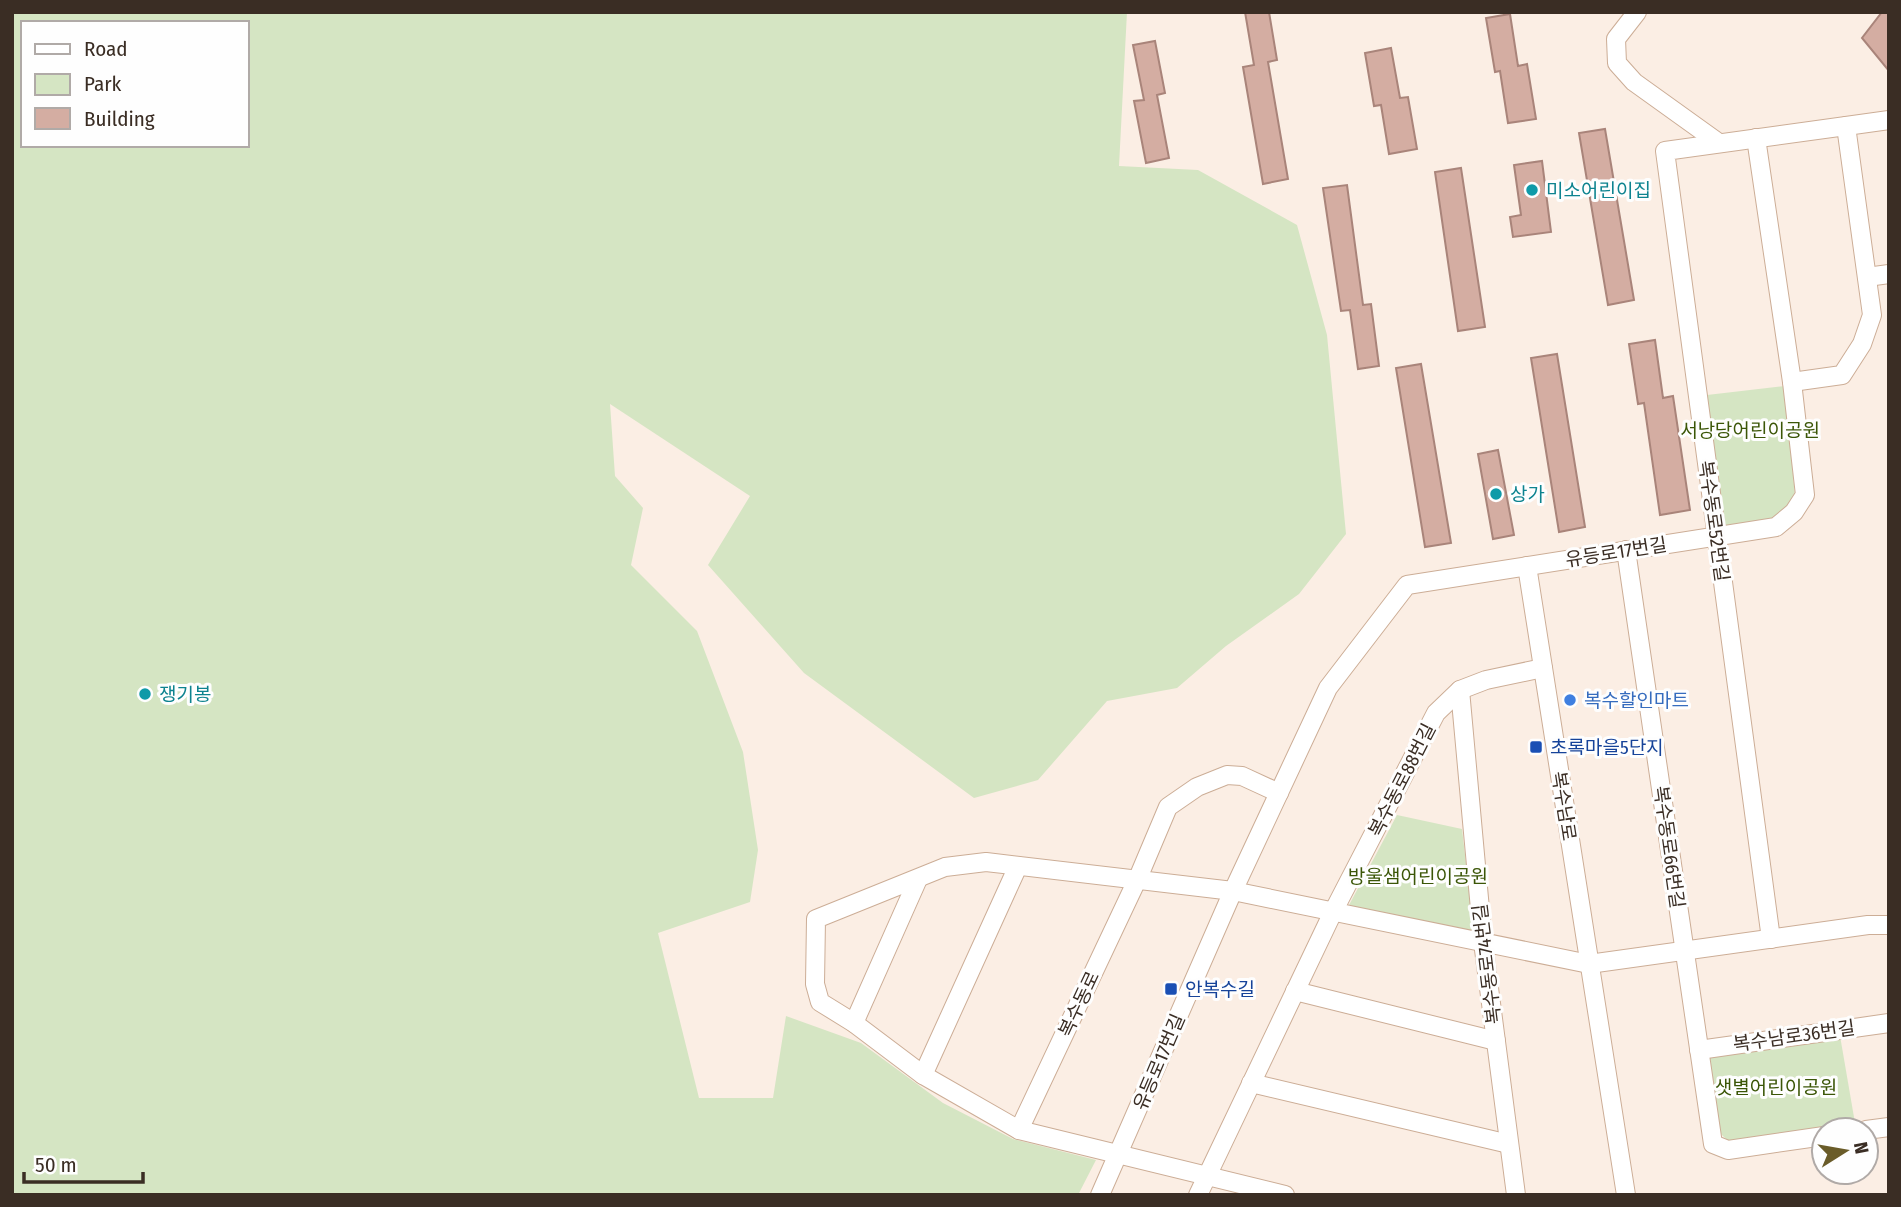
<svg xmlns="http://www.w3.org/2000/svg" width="1901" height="1207" viewBox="0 0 1901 1207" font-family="'Fira Sans Condensed','Noto Sans KR',sans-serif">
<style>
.green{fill:#d5e5c3;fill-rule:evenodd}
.building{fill:#d4ada2;stroke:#a9847a;stroke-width:2}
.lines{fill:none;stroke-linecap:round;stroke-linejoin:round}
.minor-casing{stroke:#ccad96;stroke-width:20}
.minor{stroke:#fff;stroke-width:18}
.culture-dot{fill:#0f9aa8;stroke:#fefefe;stroke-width:2.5}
.shop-dot{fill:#3f7fe0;stroke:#fefefe;stroke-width:2.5}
.transit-dot{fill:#1a4fb4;stroke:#fefefe;stroke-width:2.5}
.labels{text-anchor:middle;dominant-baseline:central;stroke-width:6;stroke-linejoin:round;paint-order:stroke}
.culture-label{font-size:19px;fill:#0d838f;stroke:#fefefe;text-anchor:start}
.park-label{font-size:19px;fill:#3b5607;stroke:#fefefe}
.street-label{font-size:19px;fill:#3a2d24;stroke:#fefefe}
.shop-label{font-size:19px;fill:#366cbe;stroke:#fefefe;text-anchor:start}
.transit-label{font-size:19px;fill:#164399;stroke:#fefefe;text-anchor:start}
</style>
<rect width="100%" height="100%" fill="#fbeee4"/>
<!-- green -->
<g class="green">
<path d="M 12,12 L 1127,12 L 1119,166 L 1198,170 L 1297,225 L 1327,335 L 1346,534 L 1299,594 L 1226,646 L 1177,688 L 1107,701 L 1038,780 L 974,798 L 804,673 L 708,565 L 750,496 L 610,404 L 615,476 L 643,508 L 631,565 L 697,631 L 743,752 L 758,850 L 750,902 L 658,933 L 699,1098 L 773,1098 L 786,1016 L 861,1043 L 943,1103 L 1013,1139 L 1096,1160 L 1078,1195 L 12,1195 ZM 23,23 L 247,23 L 247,145 L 23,145 Z"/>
<path d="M 1785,386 L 1795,496 L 1774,521 L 1723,532 L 1707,395 Z"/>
<path d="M 1397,815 L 1462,829 L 1475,940 L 1348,907 Z"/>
<path d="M 1839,1030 L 1855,1123 L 1728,1141 L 1721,1134 L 1707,1049 Z"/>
</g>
<!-- building -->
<g class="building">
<path d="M 1245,12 L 1269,12 L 1277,60 L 1268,62 L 1288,179 L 1263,184 L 1243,67 L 1254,65 Z"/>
<path d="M 1882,12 L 1889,12 L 1889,71 L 1862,38 Z"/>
<path d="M 1510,14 L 1518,66 L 1527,64 L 1536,119 L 1508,123 L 1500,71 L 1495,72 L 1486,18 Z"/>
<path d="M 1155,41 L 1165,93 L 1157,95 L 1169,158 L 1146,163 L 1134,101 L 1144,100 L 1133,45 Z"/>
<path d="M 1391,48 L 1400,98 L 1408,97 L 1417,149 L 1389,154 L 1381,105 L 1374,106 L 1365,53 Z"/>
<path d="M 1605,129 L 1634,300 L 1608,305 L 1579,133 Z"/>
<path d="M 1542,161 L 1551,232 L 1513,237 L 1510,217 L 1521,215 L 1514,165 Z"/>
<path d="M 1461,168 L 1485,327 L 1458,331 L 1435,172 Z"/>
<path d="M 1347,185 L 1363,305 L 1371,304 L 1379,366 L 1358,369 L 1350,310 L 1341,311 L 1323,188 Z"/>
<path d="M 1655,340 L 1663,398 L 1673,396 L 1690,510 L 1660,515 L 1644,403 L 1638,404 L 1629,344 Z"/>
<path d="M 1557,354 L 1585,527 L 1559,532 L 1531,358 Z"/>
<path d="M 1421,364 L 1451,543 L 1425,547 L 1396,368 Z"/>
<path d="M 1498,450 L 1514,535 L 1493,539 L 1478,454 Z"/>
</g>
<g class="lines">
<!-- minor casing -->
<g class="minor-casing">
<g id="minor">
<path d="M 1637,12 L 1616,39 L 1617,63 L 1634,82 L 1719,143"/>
<path d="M 1846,126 L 1889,120"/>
<path d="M 1867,277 L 1889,274"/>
<path d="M 1626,550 L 1713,1144 L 1728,1150 L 1824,1136"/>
<path d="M 1527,566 L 1626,1195"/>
<path d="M 1460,690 L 1483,942 L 1516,1195"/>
<path d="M 1771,939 L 1665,151 L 1846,126 L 1872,315 L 1862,344 L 1842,375 L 1792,382"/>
<path d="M 1295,991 L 1496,1041"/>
<path d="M 854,1023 L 918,879"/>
<path d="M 1699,1050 L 1889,1023"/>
<path d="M 923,1075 L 1018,866"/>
<path d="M 1251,1083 L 1509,1144"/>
<path d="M 1019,1130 L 1138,878 L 1168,807 L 1197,787 L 1227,775 L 1242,776 L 1279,793"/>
<path d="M 1866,1130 L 1889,1127"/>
<path d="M 1100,1195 L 1233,891 L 1328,688 L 1407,585 L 1776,527 L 1794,512 L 1805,495 L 1792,382 L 1756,138"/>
<path d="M 1198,1195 L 1333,912 L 1436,713 L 1460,690 L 1486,680 L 1543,668"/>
<path d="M 1285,1195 L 1019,1130 L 923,1075 L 854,1023 L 820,1002 L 815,984 L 816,919 L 945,867 L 986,862 L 1233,891 L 1589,964 L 1868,925 L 1889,925"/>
</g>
</g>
<!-- minor -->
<use href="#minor" class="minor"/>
</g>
<!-- markers -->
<g class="culture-dot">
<circle cx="1532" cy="190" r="7"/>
<circle cx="1496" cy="494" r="7"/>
<circle cx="145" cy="694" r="7"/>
</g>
<circle class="shop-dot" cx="1570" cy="700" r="7"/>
<g class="transit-dot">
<rect x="1529" y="740" width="14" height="14" rx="3.5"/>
<rect x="1164" y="982" width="14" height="14" rx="3.5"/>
</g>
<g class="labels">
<!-- culture labels -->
<g class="culture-label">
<text x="1546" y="190">미소어린이집</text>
<text x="1510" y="494">상가</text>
<text x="159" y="694">쟁기봉</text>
</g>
<!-- park labels -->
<g class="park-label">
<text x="1750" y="430">서낭당어린이공원</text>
<text x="1418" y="876">방울샘어린이공원</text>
<text x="1776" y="1087">샛별어린이공원</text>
</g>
<!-- street labels -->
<g class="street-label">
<text transform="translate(1714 521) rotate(82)">복수동로52번길</text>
<text transform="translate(1616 552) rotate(-9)">유등로17번길</text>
<text transform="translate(1402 780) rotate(-63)">복수동로88번길</text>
<text transform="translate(1564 806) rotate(81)">복수남로</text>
<text transform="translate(1669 847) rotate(82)">복수동로66번길</text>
<text transform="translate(1487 964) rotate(-97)">복수동로74번길</text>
<text transform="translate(1079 1004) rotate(-65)">복수동로</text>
<text transform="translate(1794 1036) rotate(-8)">복수남로36번길</text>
<text transform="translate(1159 1062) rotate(-67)">유등로17번길</text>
</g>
<!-- shop labels -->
<g class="shop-label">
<text x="1584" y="700">복수할인마트</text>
</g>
<!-- transit labels -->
<g class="transit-label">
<text x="1550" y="747">초록마을5단지</text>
<text x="1185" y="989">안복수길</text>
</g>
</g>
<!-- border -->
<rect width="1901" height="1207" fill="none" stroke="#3a2d24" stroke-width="28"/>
<!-- legend -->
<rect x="21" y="21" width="228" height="126" fill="#fefefe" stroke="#b0aaa7" stroke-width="2"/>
<rect x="35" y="44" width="35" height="10" fill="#ffffff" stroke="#b0aaa7" stroke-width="2"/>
<text x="84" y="56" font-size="21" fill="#3a2d24">Road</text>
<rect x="35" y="74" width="35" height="21" fill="#d5e5c3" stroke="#b0aaa7" stroke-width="2"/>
<text x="84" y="91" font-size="21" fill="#3a2d24">Park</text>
<rect x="35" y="108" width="35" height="21" fill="#d4ada2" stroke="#b0aaa7" stroke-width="2"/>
<text x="84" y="126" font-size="21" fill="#3a2d24">Building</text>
<!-- north arrow -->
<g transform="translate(1845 1151) rotate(79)"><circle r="33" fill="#fefefe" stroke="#b0aaa7" stroke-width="2"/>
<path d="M0-5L12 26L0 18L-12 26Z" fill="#6a5c29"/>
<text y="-10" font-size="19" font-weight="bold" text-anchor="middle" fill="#3a2d24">N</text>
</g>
<!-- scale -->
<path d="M24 1172v10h119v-10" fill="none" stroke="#3a2d24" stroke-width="3.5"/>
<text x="35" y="1172" font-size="21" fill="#3a2d24" stroke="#fefefe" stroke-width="5" paint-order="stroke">50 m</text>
</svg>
